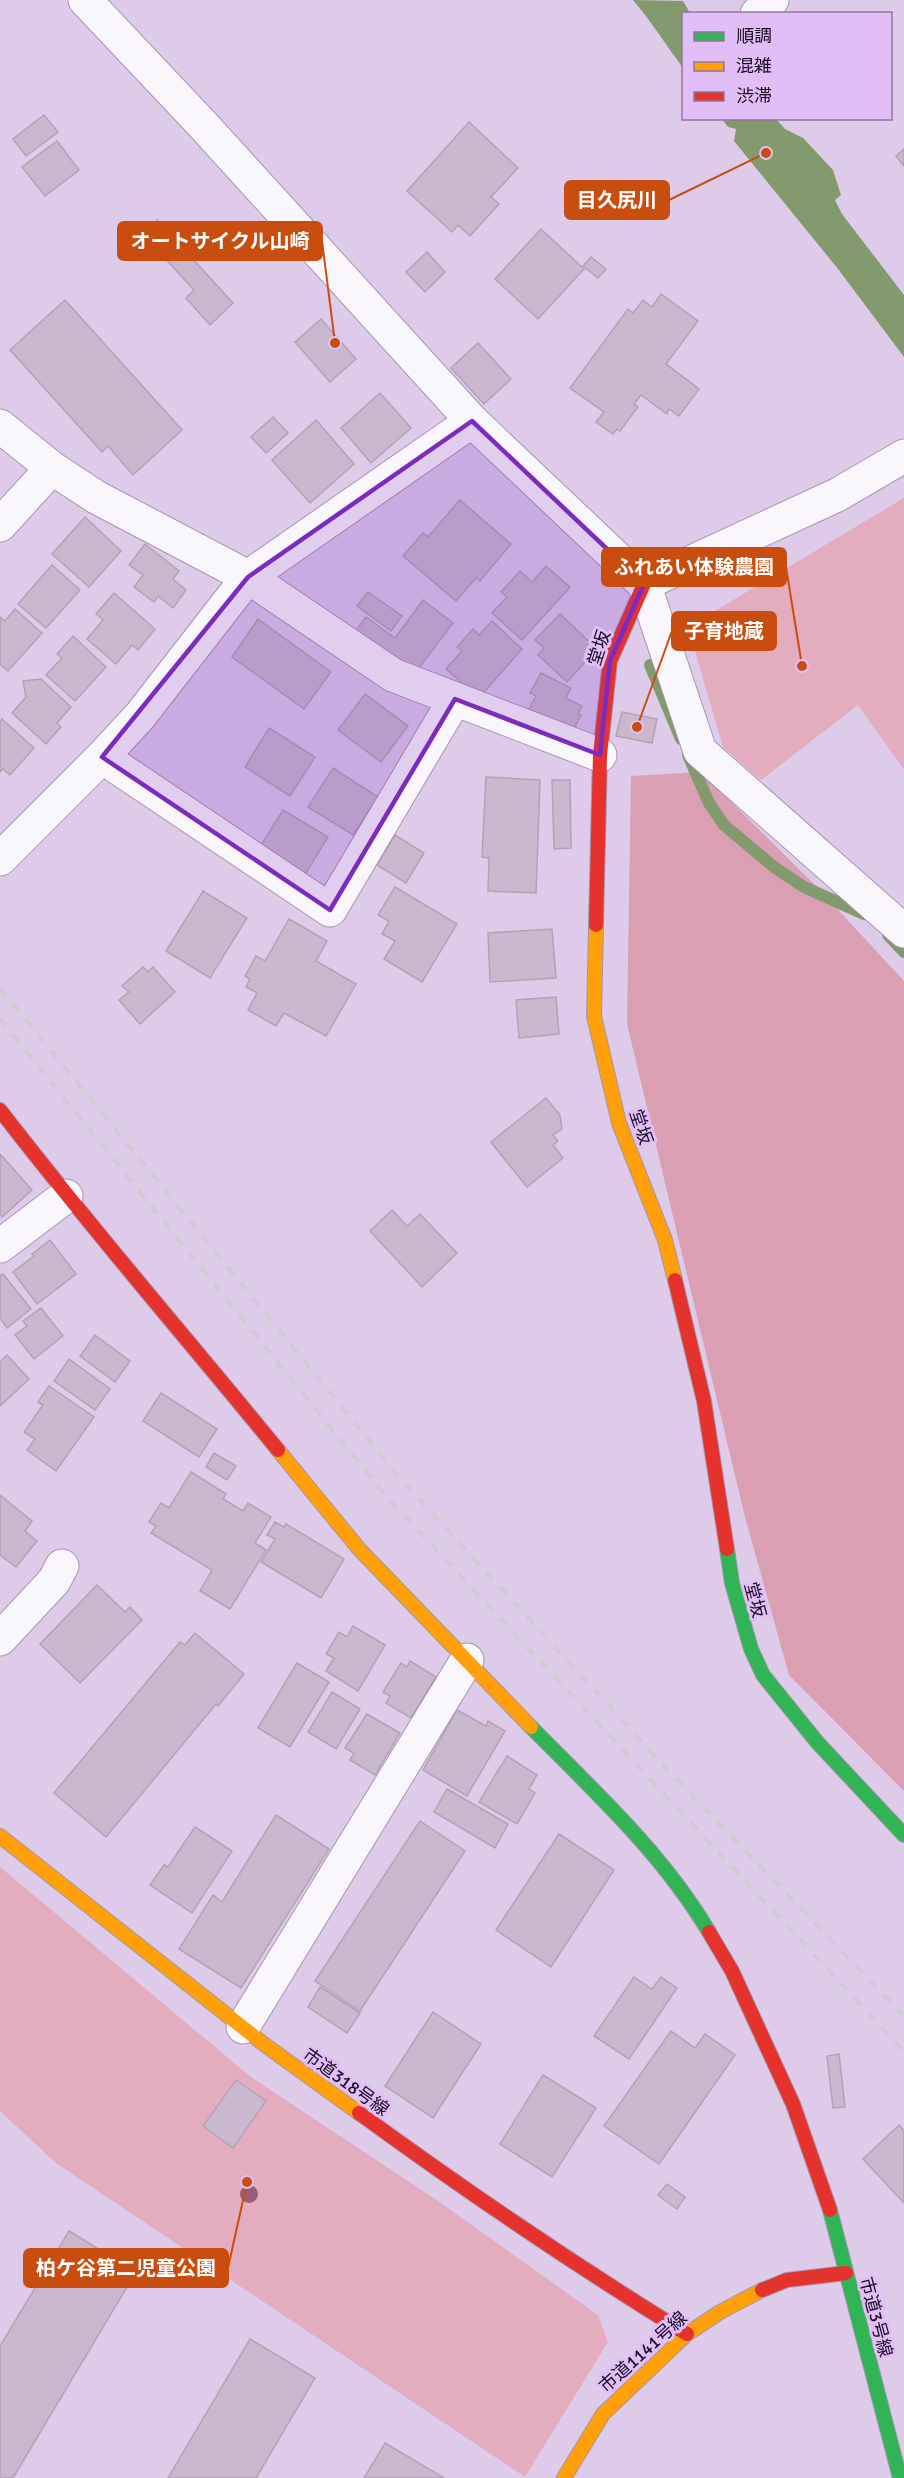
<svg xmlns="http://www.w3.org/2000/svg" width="904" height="2478" viewBox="0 0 904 2478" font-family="Signika,'Noto Sans JP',sans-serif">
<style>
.green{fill:#e3acbf}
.forest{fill:#da9fb3}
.water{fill:#839a6f}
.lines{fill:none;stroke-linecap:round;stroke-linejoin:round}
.stream{stroke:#839a6f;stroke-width:12}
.building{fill:#cab8ce;stroke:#b3a1b7;stroke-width:1.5}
.street-casing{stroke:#a496ad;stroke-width:35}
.fast-casing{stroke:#a496ad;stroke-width:16}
.slow-casing{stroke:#a496ad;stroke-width:16}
.jam-casing{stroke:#a496ad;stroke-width:16}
.street{stroke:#faf7fc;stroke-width:33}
.fast{stroke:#30b455;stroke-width:14}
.slow{stroke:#ff9f0a;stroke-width:14}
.jam{stroke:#e5322d;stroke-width:14}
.rail{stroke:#d0cad4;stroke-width:4.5;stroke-dasharray:10 10;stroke-linecap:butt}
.tree{fill:#965e7a}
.marked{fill:#7b2cbf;fill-opacity:0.2;stroke:#7b2cbf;stroke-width:4.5;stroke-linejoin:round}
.labels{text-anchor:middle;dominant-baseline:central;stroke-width:6;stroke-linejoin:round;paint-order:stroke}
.street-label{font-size:18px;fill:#190c20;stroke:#e2bef7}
.leader{fill:none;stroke:#c94d0f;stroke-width:2}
.callout-dot{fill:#c94d0f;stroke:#e2bef7;stroke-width:2}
.callout{fill:#c94d0f;stroke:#c94d0f;stroke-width:2}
.callout-label{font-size:20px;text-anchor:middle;font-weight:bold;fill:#fff}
</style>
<rect width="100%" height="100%" fill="#decbea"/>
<!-- green -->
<g class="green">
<path d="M 904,498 L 904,770 L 858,705 L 761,780 L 723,747 L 688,627 Z"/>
<path d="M 0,1867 L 251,2077 L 438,2201 L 598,2315 L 608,2342 L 525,2477 L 56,2163 L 0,2111 Z"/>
</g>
<!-- forest -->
<path class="forest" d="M 701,772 L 816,886 L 904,981 L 904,1791 L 789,1675 L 745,1517 L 627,1024 L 631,776 Z"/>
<!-- water -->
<g class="water">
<path d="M 633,0 L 683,1 L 690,13 L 684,14 L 683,68 C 666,45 651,21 633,0 Z"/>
<path d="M 722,119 L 776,119 L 785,129 L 803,138 L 833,170 L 841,195 L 835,200 L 842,214 L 904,295 L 904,357 L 838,269 L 734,141 L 736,129 L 728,127 Z"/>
</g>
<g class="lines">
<!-- stream -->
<g class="stream">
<path d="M 650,665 L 681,739"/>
<path d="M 688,755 L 709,803 L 724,825 L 774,867 L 804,887 L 864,914"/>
<path d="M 888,935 L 904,952"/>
</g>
</g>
<!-- building -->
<g class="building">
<path d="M 44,115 L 58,132 L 26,156 L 13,139 Z"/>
<path d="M 469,122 L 518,168 L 491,197 L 499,204 L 470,236 L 458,225 L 452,232 L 407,191 Z"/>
<path d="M 57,141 L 79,170 L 45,196 L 22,167 Z"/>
<path d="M 904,149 L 904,166 L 896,156 Z"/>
<path d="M 157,220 L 233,303 L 210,325 L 186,298 L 194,290 L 143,234 Z"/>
<path d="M 541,229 L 584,269 L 538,319 L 495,279 Z"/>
<path d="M 427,252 L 445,272 L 425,292 L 406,272 Z"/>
<path d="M 591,257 L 606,269 L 598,278 L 583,266 Z"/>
<path d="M 661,294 L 698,321 L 666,364 L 699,389 L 679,416 L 669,409 L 667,414 L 641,395 L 634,404 L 638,407 L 620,431 L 617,429 L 613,434 L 596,422 L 604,412 L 570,388 L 628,309 L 633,313 L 643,300 L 652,307 Z"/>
<path d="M 65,300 L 182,430 L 133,475 L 108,446 L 102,452 L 10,350 Z"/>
<path d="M 321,319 L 356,359 L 330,382 L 295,342 Z"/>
<path d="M 478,343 L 511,379 L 484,404 L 451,368 Z"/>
<path d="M 380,393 L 411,428 L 371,463 L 341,428 Z"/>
<path d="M 273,417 L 288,433 L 266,453 L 251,437 Z"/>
<path d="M 316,420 L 354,464 L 310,503 L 272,460 Z"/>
<path d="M 460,500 L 511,544 L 480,581 L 476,578 L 456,601 L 403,556 L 423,533 L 428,537 Z"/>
<path d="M 85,517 L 121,551 L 89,587 L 52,554 Z"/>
<path d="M 145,544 L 179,571 L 173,579 L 186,590 L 173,608 L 158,596 L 154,602 L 134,587 L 143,575 L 129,565 Z"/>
<path d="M 52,565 L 80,590 L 46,628 L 18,604 Z"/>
<path d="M 546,566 L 570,587 L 522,640 L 492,613 L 507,597 L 501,592 L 520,571 L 532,582 Z"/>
<path d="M 368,592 L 402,616 L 391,631 L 357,606 Z"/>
<path d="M 114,593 L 155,629 L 138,650 L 132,645 L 116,664 L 87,639 L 103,620 L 96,614 Z"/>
<path d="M 423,600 L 453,623 L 413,676 L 354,633 L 366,617 L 395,638 Z"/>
<path d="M 15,609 L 42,633 L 8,671 L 0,664 L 0,617 L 5,621 Z"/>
<path d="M 560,614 L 597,649 L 567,682 L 538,655 L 544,648 L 535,640 Z"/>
<path d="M 258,619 L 331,672 L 304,709 L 232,657 Z"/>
<path d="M 492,621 L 522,649 L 479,698 L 446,669 L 462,651 L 457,647 L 473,629 L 479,635 Z"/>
<path d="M 73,636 L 106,667 L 75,701 L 46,675 L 62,658 L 57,654 Z"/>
<path d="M 541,673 L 571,688 L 566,698 L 582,706 L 578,714 L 581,715 L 570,736 L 525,717 L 536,696 L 530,693 Z"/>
<path d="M 41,679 L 71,707 L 57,723 L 61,727 L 46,744 L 12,713 L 26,697 L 23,681 Z"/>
<path d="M 365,694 L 408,726 L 381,762 L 338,730 Z"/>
<path d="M 622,712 L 657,719 L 652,743 L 616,736 Z"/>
<path d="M 2,719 L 34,748 L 10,775 L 3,769 L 0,772 L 0,722 Z"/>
<path d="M 269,728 L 315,757 L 290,796 L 245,767 Z"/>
<path d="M 333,768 L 378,797 L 353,835 L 308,807 Z"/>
<path d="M 486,777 L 540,780 L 536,893 L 488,891 L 489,858 L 482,857 Z"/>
<path d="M 552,780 L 570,780 L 571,848 L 554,849 Z"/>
<path d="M 283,810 L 328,837 L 303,878 L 258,850 Z"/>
<path d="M 395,835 L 424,853 L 406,883 L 377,865 Z"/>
<path d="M 395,887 L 457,924 L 422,982 L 384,959 L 395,941 L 382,934 L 389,921 L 378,915 Z"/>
<path d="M 203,891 L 247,918 L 210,978 L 166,951 Z"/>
<path d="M 289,919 L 327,941 L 316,961 L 356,984 L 326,1036 L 284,1013 L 276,1026 L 248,1010 L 257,993 L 246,987 L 250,979 L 245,976 L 256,956 L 265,961 Z"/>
<path d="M 552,929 L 556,978 L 490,982 L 488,933 Z"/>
<path d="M 143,967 L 148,972 L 153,967 L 175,992 L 140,1024 L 119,1000 L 129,992 L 122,986 Z"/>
<path d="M 556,997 L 559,1034 L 519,1038 L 516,1000 Z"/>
<path d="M 546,1098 L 560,1115 L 562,1129 L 553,1135 L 558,1141 L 553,1145 L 563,1158 L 527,1187 L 491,1142 Z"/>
<path d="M 0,1154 L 32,1190 L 2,1217 L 0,1214 Z"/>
<path d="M 392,1210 L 407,1226 L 420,1214 L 457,1253 L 422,1287 L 370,1231 Z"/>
<path d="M 50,1240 L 76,1274 L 37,1304 L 13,1272 L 34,1256 L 32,1254 Z"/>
<path d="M 3,1274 L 31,1309 L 7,1328 L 0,1318 L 0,1276 Z"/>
<path d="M 41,1308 L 63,1336 L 34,1359 L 15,1335 L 27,1326 L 23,1321 Z"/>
<path d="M 95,1335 L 130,1361 L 115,1382 L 80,1356 Z"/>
<path d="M 7,1355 L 29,1379 L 0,1406 L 0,1362 Z"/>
<path d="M 69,1359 L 110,1389 L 95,1410 L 54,1381 Z"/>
<path d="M 49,1386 L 94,1417 L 56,1471 L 27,1450 L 35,1439 L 24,1432 L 43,1405 L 38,1402 Z"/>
<path d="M 161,1393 L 217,1429 L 199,1457 L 143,1421 Z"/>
<path d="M 214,1453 L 236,1466 L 227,1480 L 206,1467 Z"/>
<path d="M 191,1472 L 226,1494 L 223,1499 L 243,1511 L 248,1503 L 271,1517 L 255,1543 L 266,1550 L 230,1609 L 200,1591 L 212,1570 L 151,1533 L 156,1526 L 149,1522 L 161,1503 L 169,1508 Z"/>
<path d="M 0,1495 L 32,1521 L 25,1531 L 37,1541 L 16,1567 L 0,1555 Z"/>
<path d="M 275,1522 L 284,1527 L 286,1524 L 344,1559 L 321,1598 L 261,1562 L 275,1539 L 267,1535 Z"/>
<path d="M 97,1585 L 125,1612 L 130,1607 L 142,1620 L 80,1683 L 40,1644 Z"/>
<path d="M 353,1626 L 385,1645 L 358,1691 L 326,1671 L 334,1658 L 326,1654 L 339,1632 L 347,1637 Z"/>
<path d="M 195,1633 L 244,1674 L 218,1706 L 216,1704 L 106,1837 L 54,1793 L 180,1642 L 185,1645 Z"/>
<path d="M 410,1661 L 436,1677 L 411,1718 L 386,1703 L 390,1696 L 383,1692 L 401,1663 L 407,1667 Z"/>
<path d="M 297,1663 L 329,1682 L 290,1747 L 258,1728 Z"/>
<path d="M 332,1692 L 360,1709 L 336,1749 L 308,1732 Z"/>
<path d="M 457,1710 L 486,1726 L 488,1721 L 505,1731 L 467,1796 L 423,1770 Z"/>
<path d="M 367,1714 L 400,1733 L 375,1775 L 350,1760 L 354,1753 L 345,1748 Z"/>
<path d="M 507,1756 L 537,1775 L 529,1789 L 535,1793 L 517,1824 L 479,1802 Z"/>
<path d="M 447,1789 L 508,1824 L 495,1848 L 434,1812 Z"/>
<path d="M 276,1815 L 329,1849 L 241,1988 L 179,1949 L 213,1895 L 222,1902 Z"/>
<path d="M 420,1821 L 465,1851 L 360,2011 L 315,1981 Z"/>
<path d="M 195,1827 L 232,1851 L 192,1913 L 150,1885 L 164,1865 L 168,1867 Z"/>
<path d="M 559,1834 L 614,1870 L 551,1967 L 496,1930 Z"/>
<path d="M 634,1977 L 652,1989 L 661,1977 L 677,1988 L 629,2059 L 594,2036 Z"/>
<path d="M 320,1987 L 360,2013 L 347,2033 L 308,2007 Z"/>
<path d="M 433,2012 L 481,2044 L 433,2118 L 385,2086 Z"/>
<path d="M 671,2031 L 695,2048 L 705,2034 L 735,2055 L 659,2164 L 604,2126 Z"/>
<path d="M 839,2054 L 845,2107 L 833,2108 L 827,2056 Z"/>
<path d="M 543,2075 L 596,2108 L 552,2177 L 500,2144 Z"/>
<path d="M 236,2080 L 266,2101 L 233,2148 L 203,2126 Z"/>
<path d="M 899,2125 L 904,2131 L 904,2203 L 863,2159 Z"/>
<path d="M 667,2184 L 685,2197 L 677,2209 L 658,2195 Z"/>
<path d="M 69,2231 L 136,2272 L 13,2478 L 0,2478 L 0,2346 Z"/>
<path d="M 250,2339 L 315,2378 L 256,2478 L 168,2478 Z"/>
<path d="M 385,2443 L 444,2478 L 364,2478 Z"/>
</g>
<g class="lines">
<!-- street casing -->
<g class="street-casing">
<g id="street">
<path d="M 85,0 L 204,126 L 472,421 L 644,584 L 700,751 L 904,931"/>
<path d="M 757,14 L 772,0"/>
<path d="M 0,426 L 52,468 L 96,497 L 248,577 L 393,675 L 600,755"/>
<path d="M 0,525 L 52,468"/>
<path d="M 644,584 L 837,495 L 904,456"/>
<path d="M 102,757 L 330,910 L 455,699"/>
<path d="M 0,859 L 102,757 L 140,716 L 248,577 L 472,421"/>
<path d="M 0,1246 L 66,1196"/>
<path d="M 0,1639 L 54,1581 L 62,1566"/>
<path d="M 243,2027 L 467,1660"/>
</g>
</g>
<!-- fast casing -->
<g class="fast-casing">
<g id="fast">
<path d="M 727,1549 L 732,1583 L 751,1649 L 763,1675 L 817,1742 L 904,1835"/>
<path d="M 531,1727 C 595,1792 662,1853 709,1932"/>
<path d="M 830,2210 L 900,2478"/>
</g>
</g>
<!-- slow casing -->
<g class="slow-casing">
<g id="slow">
<path d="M 596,925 L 594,1016 L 619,1123 L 665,1240 L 675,1280"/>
<path d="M 278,1450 L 359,1549 L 531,1727"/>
<path d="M 0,1836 L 265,2045 L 359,2113"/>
<path d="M 564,2478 L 603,2414 L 687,2334 L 720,2312 L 762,2290"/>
</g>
</g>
<!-- jam casing -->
<g class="jam-casing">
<g id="jam">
<path d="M 596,925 L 600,755 L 610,661 L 644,584"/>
<path d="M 0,1110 C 89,1226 185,1336 278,1450"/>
<path d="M 675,1280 L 704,1401 L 727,1549"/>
<path d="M 709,1932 L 732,1971 L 793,2104 L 830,2210"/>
<path d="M 359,2113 C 466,2191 575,2265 687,2334"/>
<path d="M 762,2290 L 787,2280 L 846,2273"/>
</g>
</g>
<!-- street -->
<use href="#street" class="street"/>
<!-- fast -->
<use href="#fast" class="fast"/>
<!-- slow -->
<use href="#slow" class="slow"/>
<!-- jam -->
<use href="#jam" class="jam"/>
<!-- rail -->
<g class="rail">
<path d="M 0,988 L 399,1477 L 665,1767 L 904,2016"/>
<path d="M 0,1019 L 386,1496 L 904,2051"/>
</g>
</g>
<!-- trees -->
<circle class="tree" cx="249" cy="2194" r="9"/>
<!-- marked area -->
<path class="marked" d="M 472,421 L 644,584 L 610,661 L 600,755 L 455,699 L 330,910 L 102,757 L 248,577 Z"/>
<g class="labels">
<!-- street labels -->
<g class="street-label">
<text transform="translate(599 648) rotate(-72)">堂坂</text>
<text transform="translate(641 1127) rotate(71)">堂坂</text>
<text transform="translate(755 1600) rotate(75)">堂坂</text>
<text transform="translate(346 2082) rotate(36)">市道318号線</text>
<text transform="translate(876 2317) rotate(75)">市道3号線</text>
<text transform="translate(643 2352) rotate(-42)">市道1141号線</text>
</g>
</g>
<!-- callouts -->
<path class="leader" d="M766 153L669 200M335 343L322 241M802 666L786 567M637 727L672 631M247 2182L228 2268"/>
<g class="callout-dot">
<circle cx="766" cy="153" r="6"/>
<circle cx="335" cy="343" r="6"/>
<circle cx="802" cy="666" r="6"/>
<circle cx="637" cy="727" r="6"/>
<circle cx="247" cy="2182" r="6"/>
</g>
<g class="callout">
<rect x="565" y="181" width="104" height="38" rx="6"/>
<rect x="118" y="222" width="204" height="38" rx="6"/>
<rect x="602" y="548" width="184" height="38" rx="6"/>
<rect x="672" y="612" width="104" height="38" rx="6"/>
<rect x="24" y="2249" width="204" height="38" rx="6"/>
</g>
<g class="callout-label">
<text x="617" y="207">目久尻川</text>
<text x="220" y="248">オートサイクル山崎</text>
<text x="694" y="574">ふれあい体験農園</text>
<text x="724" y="638">子育地蔵</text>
<text x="126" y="2275">柏ケ谷第二児童公園</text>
</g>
<!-- legend -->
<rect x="682" y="12" width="210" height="108" fill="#e2bef7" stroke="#9277a1" stroke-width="1.5"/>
<rect x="694" y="32" width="30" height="9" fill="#30b455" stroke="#9277a1" stroke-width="1.5"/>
<text x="736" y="42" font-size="18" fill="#190c20">順調</text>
<rect x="694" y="62" width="30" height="9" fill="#ff9f0a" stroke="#9277a1" stroke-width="1.5"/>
<text x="736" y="72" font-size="18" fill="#190c20">混雑</text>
<rect x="694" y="92" width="30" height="9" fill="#e5322d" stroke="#9277a1" stroke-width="1.5"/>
<text x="736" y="102" font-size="18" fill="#190c20">渋滞</text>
</svg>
